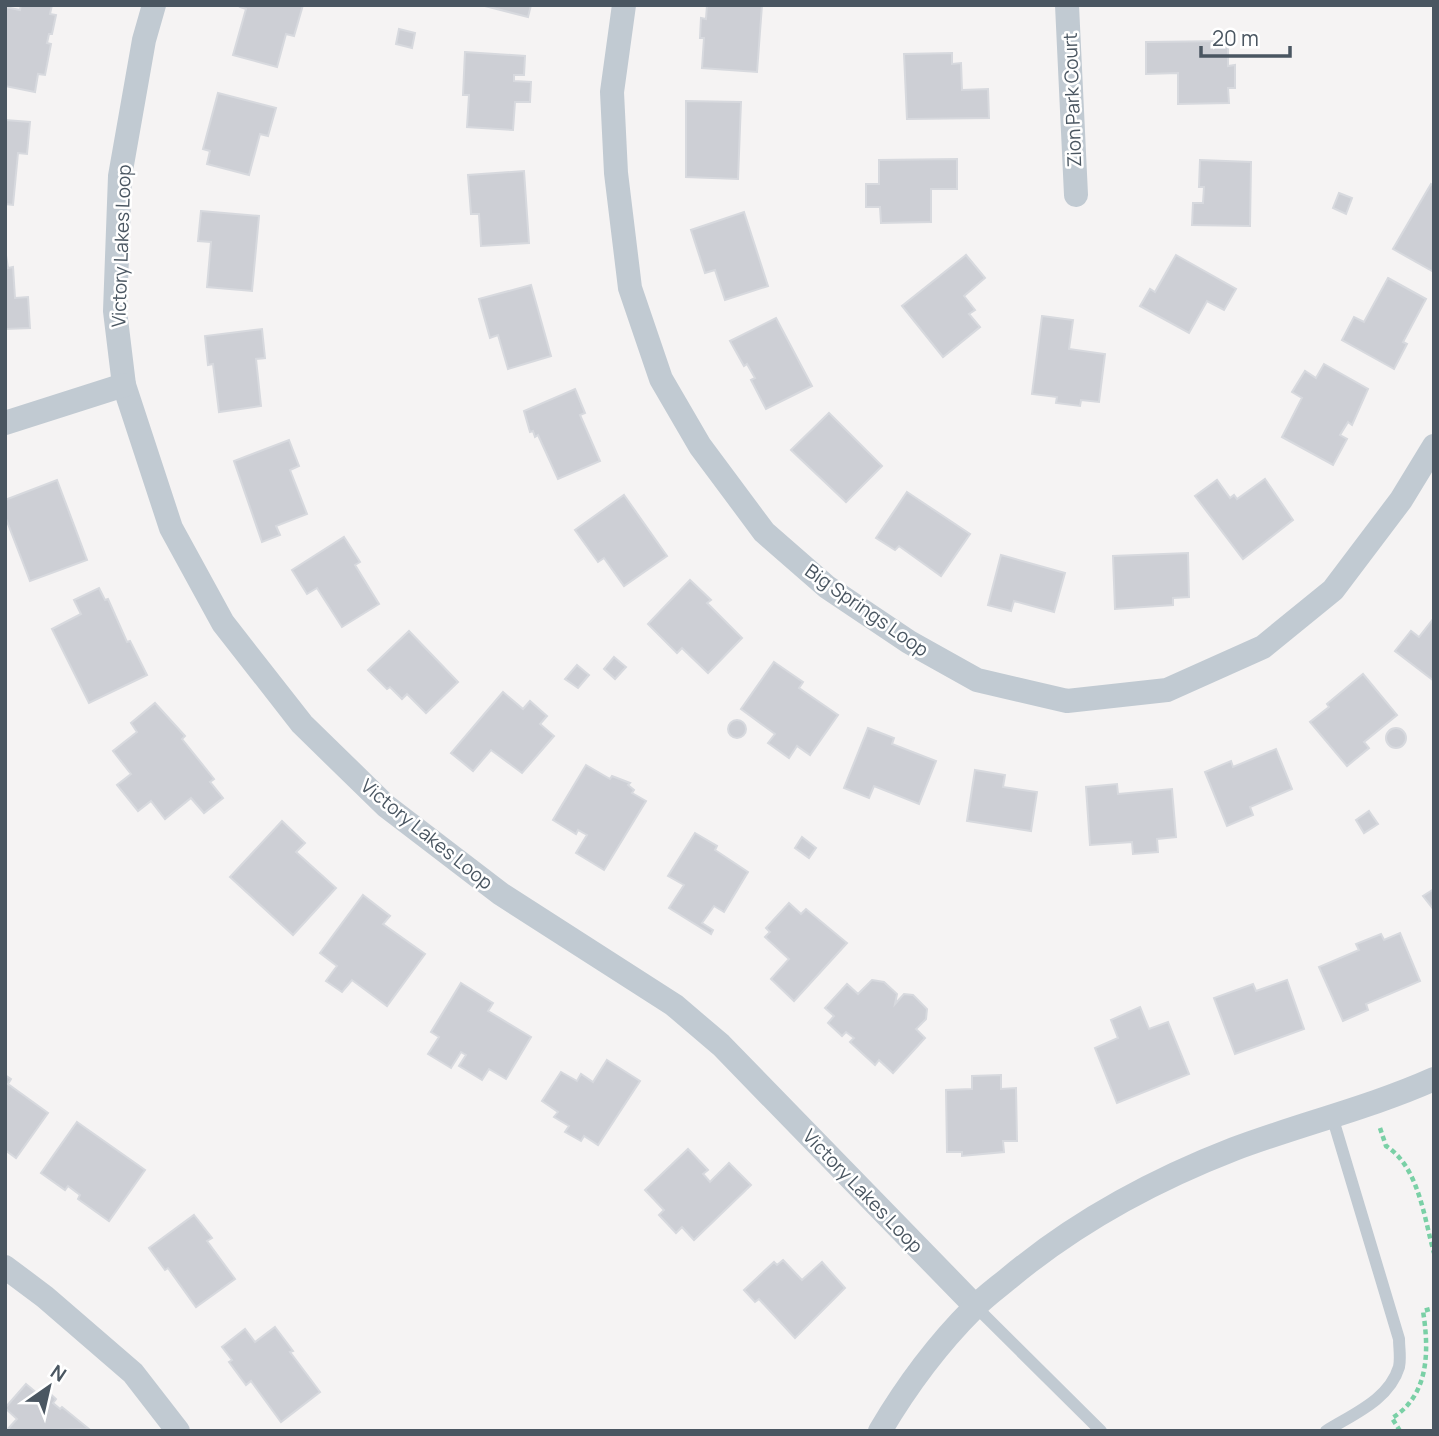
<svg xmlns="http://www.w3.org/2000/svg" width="1439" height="1436" viewBox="0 0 1439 1436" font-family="Manrope,sans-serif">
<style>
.building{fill:#cdcfd5;stroke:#d7d9de;stroke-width:2}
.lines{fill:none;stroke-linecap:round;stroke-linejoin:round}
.path{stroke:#7ad0a6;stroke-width:4.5;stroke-dasharray:5 3.5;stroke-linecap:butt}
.service{stroke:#c1cad2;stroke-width:12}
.minor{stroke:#c1cad2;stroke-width:24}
.labels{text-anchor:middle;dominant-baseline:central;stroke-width:5;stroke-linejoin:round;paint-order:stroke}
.street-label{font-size:19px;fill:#4a5661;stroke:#fff}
</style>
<rect width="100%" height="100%" fill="#f5f3f3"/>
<!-- building -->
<g class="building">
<path d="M 21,5 L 52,5 L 50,14 L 56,15 L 52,34 L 49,34 L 47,43 L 51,44 L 45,75 L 38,74 L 35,92 L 5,86 L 5,7 L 20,10 Z"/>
<path d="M 241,5 L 303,5 L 294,36 L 286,34 L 277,67 L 233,55 L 246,9 L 240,7 Z"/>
<path d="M 481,5 L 531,5 L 528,17 Z"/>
<path d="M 707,5 L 762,5 L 757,72 L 702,68 L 704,38 L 700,38 L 701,18 L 706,19 Z"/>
<path d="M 399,29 L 415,33 L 412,48 L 396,44 Z"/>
<path d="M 1228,41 L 1228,66 L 1235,65 L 1235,88 L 1228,88 L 1229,103 L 1178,104 L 1178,73 L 1146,74 L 1146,42 Z"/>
<path d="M 465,52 L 525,56 L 524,75 L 514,75 L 514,81 L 531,82 L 530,102 L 515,102 L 513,130 L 467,127 L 469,95 L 463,95 Z"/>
<path d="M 952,53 L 952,64 L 961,63 L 962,90 L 988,89 L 989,118 L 907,119 L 904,54 Z"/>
<path d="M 218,93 L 276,108 L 268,136 L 260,134 L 249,175 L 207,164 L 210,151 L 203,149 Z"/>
<path d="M 686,101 L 741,102 L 738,179 L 686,177 Z"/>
<path d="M 5,120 L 30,122 L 27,154 L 18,153 L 13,205 L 5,204 Z"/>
<path d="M 957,159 L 957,189 L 931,189 L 931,222 L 881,223 L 880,207 L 866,207 L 866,184 L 879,184 L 879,160 Z"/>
<path d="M 1200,160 L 1251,162 L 1250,226 L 1192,225 L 1193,203 L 1203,203 L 1204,187 L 1199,187 Z"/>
<path d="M 524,171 L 529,243 L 481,246 L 479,214 L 471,214 L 468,175 Z"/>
<path d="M 1431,184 L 1434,186 L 1434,272 L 1393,249 Z"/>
<path d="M 1339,193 L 1352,198 L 1346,214 L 1333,208 Z"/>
<path d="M 201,211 L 259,216 L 252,291 L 207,287 L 211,242 L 198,241 Z"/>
<path d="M 744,212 L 768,286 L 725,300 L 715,270 L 705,273 L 691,230 Z"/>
<path d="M 5,249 L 8,268 L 13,267 L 15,298 L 28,297 L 30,328 L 5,329 Z"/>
<path d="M 966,255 L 985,278 L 964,296 L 975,310 L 969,314 L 980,327 L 943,357 L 902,306 Z"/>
<path d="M 1176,255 L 1236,289 L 1224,310 L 1207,301 L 1189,333 L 1140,306 L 1150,289 L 1155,292 Z"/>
<path d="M 1388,278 L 1426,299 L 1403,342 L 1407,344 L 1394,369 L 1342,340 L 1354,317 L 1364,322 Z"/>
<path d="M 531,285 L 551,356 L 508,369 L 498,335 L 490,338 L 479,299 Z"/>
<path d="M 1042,316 L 1073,320 L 1069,349 L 1105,354 L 1099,402 L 1081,400 L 1080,406 L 1056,403 L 1057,397 L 1032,394 Z"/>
<path d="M 776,318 L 812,386 L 766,409 L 751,380 L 755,378 L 747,364 L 744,366 L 730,341 Z"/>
<path d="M 262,329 L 265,358 L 256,359 L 261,406 L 219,412 L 213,364 L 208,365 L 205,336 Z"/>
<path d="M 1324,364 L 1368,389 L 1352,425 L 1348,422 L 1340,435 L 1347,439 L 1333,465 L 1282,437 L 1302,398 L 1292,392 L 1305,371 L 1316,378 Z"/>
<path d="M 575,389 L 585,413 L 580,415 L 600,461 L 558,479 L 538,435 L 535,437 L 533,431 L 530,432 L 524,411 Z"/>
<path d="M 829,413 L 882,466 L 846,502 L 791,450 Z"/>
<path d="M 289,440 L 299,466 L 290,470 L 307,514 L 276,526 L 280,535 L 262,542 L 234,461 Z"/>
<path d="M 1265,479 L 1293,520 L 1243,559 L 1195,496 L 1217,480 L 1230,498 L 1234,495 L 1237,499 Z"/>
<path d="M 57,480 L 87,560 L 30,581 L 5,516 L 5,500 Z"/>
<path d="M 907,492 L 970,534 L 941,576 L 899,546 L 895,550 L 876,538 Z"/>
<path d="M 624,495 L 667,556 L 624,586 L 604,558 L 598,562 L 575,530 Z"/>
<path d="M 344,537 L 360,562 L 355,565 L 379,604 L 342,627 L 317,588 L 307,594 L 292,570 Z"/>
<path d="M 1188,553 L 1189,597 L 1173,598 L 1173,605 L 1115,609 L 1113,556 Z"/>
<path d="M 1001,555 L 1065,573 L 1054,612 L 1014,601 L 1011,611 L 988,605 Z"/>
<path d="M 690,580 L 711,600 L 707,603 L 742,638 L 708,673 L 682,648 L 677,653 L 648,624 Z"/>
<path d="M 99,588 L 105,600 L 108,599 L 127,642 L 130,641 L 147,675 L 89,703 L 52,629 L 81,614 L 74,600 Z"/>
<path d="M 1434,618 L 1434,681 L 1395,651 L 1411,631 L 1419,637 Z"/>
<path d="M 409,631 L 458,682 L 426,713 L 407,694 L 402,699 L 390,687 L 387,689 L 368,670 Z"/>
<path d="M 614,657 L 626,667 L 615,679 L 604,669 Z"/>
<path d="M 774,662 L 803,682 L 799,688 L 838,715 L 810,755 L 797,746 L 789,758 L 768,743 L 775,734 L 741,709 Z"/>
<path d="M 577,665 L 589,675 L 578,688 L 565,679 Z"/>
<path d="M 1363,674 L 1397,715 L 1364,742 L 1369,748 L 1347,766 L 1310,722 L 1329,707 L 1327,704 Z"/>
<path d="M 503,692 L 523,709 L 530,701 L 547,716 L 540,724 L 554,736 L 522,773 L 491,750 L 473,771 L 451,753 Z"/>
<path d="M 155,703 L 185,736 L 182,739 L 214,779 L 210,782 L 223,798 L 204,813 L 191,798 L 165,819 L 151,801 L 138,811 L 117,785 L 131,774 L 113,751 L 137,732 L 131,723 Z"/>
<circle cx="737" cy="729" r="9"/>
<path d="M 868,728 L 894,738 L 892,744 L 936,761 L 919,804 L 874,786 L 869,798 L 844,788 Z"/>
<circle cx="1396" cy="738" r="10"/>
<path d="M 1276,749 L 1292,789 L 1250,807 L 1253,815 L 1227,826 L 1205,772 L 1231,761 L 1233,767 Z"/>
<path d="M 586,765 L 610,779 L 612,776 L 630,783 L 628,785 L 634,790 L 632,793 L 646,801 L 604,870 L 576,853 L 587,835 L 578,830 L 576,834 L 553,820 Z"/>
<path d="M 975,770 L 1005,775 L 1003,787 L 1037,792 L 1031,831 L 967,821 Z"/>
<path d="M 1117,784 L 1118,794 L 1172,789 L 1176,837 L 1157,839 L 1158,852 L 1133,854 L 1132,842 L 1090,845 L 1086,787 Z"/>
<path d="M 1369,811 L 1378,824 L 1364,833 L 1356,820 Z"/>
<path d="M 282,821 L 305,843 L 296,852 L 336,888 L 293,935 L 230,877 Z"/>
<path d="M 695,833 L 717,846 L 715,850 L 748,872 L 724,912 L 714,906 L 702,923 L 713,930 L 711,934 L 669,908 L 684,885 L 668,876 Z"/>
<path d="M 802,837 L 816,848 L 809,858 L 795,848 Z"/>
<path d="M 1434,889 L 1434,910 L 1423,896 Z"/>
<path d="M 363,895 L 390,916 L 383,924 L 425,954 L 387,1006 L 352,980 L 342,992 L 326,981 L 337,966 L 320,953 Z"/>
<path d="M 789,903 L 801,914 L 806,909 L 847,943 L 794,1001 L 771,979 L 789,959 L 765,937 L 770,932 L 766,928 Z"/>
<path d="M 1400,933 L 1420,981 L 1366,1004 L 1368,1010 L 1343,1021 L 1319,967 L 1359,950 L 1356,944 L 1381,934 L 1384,940 Z"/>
<path d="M 872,980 L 884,982 L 897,994 L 895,1004 L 904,994 L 913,995 L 927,1009 L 926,1019 L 916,1029 L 925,1038 L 893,1073 L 879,1060 L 875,1065 L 850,1042 L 854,1038 L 846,1032 L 842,1036 L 828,1023 L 834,1016 L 825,1008 L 847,984 L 858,994 Z"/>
<path d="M 1287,980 L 1304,1029 L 1235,1054 L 1214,998 L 1253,984 L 1256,991 Z"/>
<path d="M 461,983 L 493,1003 L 488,1011 L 531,1037 L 506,1079 L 489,1069 L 482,1080 L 459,1066 L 466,1055 L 461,1052 L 451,1068 L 428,1054 L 439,1037 L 431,1032 Z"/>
<path d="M 1140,1007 L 1149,1029 L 1168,1022 L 1189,1074 L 1117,1103 L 1095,1048 L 1118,1038 L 1111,1020 Z"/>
<path d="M 607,1060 L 640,1081 L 598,1145 L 584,1136 L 581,1141 L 565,1132 L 569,1126 L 554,1117 L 558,1112 L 542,1101 L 561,1072 L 577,1081 L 581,1074 L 593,1082 Z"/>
<path d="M 5,1075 L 11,1079 L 8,1084 L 48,1113 L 16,1158 L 5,1150 Z"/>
<path d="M 1001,1075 L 1001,1089 L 1016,1088 L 1017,1141 L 1003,1141 L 1004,1152 L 962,1156 L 962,1152 L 947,1152 L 946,1090 L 972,1089 L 972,1076 Z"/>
<path d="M 77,1122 L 145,1170 L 109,1221 L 78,1199 L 80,1195 L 68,1186 L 65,1190 L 41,1173 Z"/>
<path d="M 688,1149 L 708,1170 L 703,1174 L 710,1182 L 729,1163 L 751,1185 L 694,1240 L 682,1227 L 676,1233 L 659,1215 L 664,1210 L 645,1190 Z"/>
<path d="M 194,1215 L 212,1238 L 207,1241 L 235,1279 L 196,1307 L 168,1268 L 165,1270 L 149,1248 Z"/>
<path d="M 783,1260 L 802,1280 L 822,1262 L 845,1288 L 795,1338 L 759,1299 L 755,1302 L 744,1290 L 774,1262 L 777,1265 Z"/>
<path d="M 275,1327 L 293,1351 L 290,1352 L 320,1392 L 281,1422 L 251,1381 L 246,1385 L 229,1362 L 232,1360 L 222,1347 L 245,1329 L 255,1342 Z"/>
<path d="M 26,1384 L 38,1394 L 44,1388 L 56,1399 L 53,1403 L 60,1409 L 62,1407 L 89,1429 L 6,1431 L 17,1419 L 5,1408 Z"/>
</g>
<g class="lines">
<!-- path -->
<g class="path">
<path d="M 1380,1128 L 1386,1146 C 1419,1167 1424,1218 1434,1253"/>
<path d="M 1400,1431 L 1392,1418 C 1430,1395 1429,1349 1423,1311 L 1434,1308"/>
</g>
<!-- service -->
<g class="service">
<path d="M 975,1306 L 1101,1431"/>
<path d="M 1326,1431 C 1353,1414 1389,1400 1399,1367 C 1401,1358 1399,1348 1399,1339 L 1332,1116"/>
</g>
<!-- minor -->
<g class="minor">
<path d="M 154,5 L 144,40 L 120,176 L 115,311 L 124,385 L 171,528 L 223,623 L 302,724 L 386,806 L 501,894 L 674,1005 L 721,1045 L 975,1306"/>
<path d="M 624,5 L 612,92 L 616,173 L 630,288 L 661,379 L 700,446 L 764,532 L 827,587 L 909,642 L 977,680 L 1067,701 L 1167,690 L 1263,647 L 1333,590 L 1401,500 L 1434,446"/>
<path d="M 1067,5 L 1076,195"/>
<path d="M 5,423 L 124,385"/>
<path d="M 5,1267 L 45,1297 L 133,1373 L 178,1431"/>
<path d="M 880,1431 C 906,1387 937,1345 973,1309 C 984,1297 997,1288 1009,1278 C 1075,1223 1154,1180 1234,1149 C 1300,1124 1369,1108 1434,1079"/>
</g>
</g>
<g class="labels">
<!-- street labels -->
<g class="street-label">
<text transform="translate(1072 100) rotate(-92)">Zion Park Court</text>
<text transform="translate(121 246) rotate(-88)">Victory Lakes Loop</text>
<text transform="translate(867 610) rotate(35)">Big Springs Loop</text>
<text transform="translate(427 834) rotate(39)">Victory Lakes Loop</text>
<text transform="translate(863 1191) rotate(46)">Victory Lakes Loop</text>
</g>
</g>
<!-- border -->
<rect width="1439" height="1436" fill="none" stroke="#4a5661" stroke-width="14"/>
<!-- north arrow -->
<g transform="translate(49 1387) rotate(34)" stroke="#ffffff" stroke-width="5" paint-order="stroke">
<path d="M0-5L12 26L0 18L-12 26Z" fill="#4a5661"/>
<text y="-10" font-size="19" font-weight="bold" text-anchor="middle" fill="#4a5661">N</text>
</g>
<!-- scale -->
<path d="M1201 46v10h89v-10" fill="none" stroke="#4a5661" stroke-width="3.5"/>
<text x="1212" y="46" font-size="21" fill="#4a5661" stroke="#ffffff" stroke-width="5" paint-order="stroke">20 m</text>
</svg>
